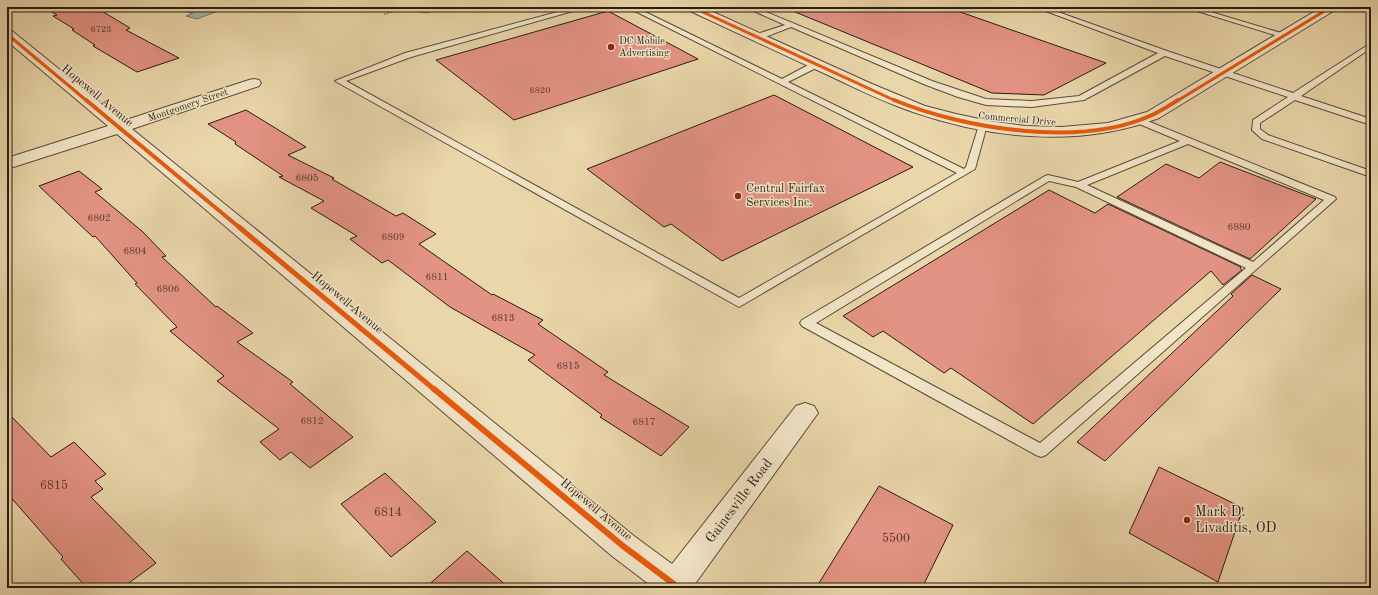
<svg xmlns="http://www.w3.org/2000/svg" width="1378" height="595" viewBox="0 0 1378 595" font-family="'Old Standard TT',serif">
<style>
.water{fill:#99b7b0;stroke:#6c7970}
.building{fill:#e39383;stroke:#281d10}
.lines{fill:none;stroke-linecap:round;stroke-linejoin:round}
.service-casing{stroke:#584b36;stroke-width:2}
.minor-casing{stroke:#584b36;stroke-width:2}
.path{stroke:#281d10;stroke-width:1.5;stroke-dasharray:0.5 1;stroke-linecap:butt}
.service{fill:#f1e4c7;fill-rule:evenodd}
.minor{fill:#f1e4c7;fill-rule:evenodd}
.cycleway-far3-casing{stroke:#f1e4c7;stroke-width:4.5}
.cycleway-far2-casing{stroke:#f1e4c7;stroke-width:6}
.cycleway-far1-casing{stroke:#f1e4c7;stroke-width:8}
.cycleway-casing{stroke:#f1e4c7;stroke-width:9}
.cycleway-far3{stroke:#e8590c;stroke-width:3}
.cycleway-far2{stroke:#e8590c;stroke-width:4}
.cycleway-far1{stroke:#e8590c;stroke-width:5}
.cycleway{stroke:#e8590c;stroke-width:6}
.poi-dot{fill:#8f2418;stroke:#f1e4c7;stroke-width:1.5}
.labels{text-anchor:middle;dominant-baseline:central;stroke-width:3;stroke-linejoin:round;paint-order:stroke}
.far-number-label{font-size:9px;fill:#573a2d}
.far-poi-label{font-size:10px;fill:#281d10;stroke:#f1e4c7;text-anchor:start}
.far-street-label{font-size:10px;fill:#281d10;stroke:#f1e4c7}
.number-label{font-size:10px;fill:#573a2d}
.street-label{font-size:12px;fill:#281d10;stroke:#f1e4c7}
.poi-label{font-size:12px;fill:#281d10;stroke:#f1e4c7;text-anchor:start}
.near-number-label{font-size:12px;fill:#573a2d}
.near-street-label{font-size:14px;fill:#281d10;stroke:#f1e4c7}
.near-poi-label{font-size:14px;fill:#281d10;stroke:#f1e4c7;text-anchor:start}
</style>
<rect width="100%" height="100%" fill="#e9d6a9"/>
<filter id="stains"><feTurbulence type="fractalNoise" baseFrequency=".005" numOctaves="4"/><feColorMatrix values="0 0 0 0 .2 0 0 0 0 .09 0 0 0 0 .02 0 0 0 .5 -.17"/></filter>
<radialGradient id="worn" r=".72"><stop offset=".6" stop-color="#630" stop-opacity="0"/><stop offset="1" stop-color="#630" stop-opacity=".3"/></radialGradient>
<!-- water -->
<path class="water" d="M 167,7 L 228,7 L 197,19 L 186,16 L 193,13 Z"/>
<!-- building -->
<g class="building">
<path d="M 43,7 L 95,7 L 130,28 L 126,30 L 179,58 L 137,72 L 93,46 L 95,45 L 72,30 L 74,29 L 53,16 L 57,15 Z"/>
<path d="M 783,7 L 946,7 L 1106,63 L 1044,95 L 992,93 Z"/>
<path d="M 608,11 L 698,59 L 514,120 L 436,60 Z"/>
<path d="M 774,95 L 913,167 L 722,261 L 671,224 L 664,227 L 587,169 Z"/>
<path d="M 246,110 L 306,147 L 288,155 L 334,178 L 332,179 L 396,216 L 403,213 L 436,234 L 419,244 L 492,295 L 493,294 L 543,320 L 538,324 L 608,372 L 604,375 L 689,427 L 661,456 L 600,417 L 602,415 L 528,360 L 535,355 L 450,307 L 388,260 L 382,263 L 350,239 L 357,236 L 311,208 L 324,201 L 279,177 L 283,176 L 235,144 L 236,142 L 208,124 Z"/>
<path d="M 1220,162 L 1316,199 L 1250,259 L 1117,197 L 1166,164 L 1199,178 Z"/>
<path d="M 79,171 L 102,189 L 95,192 L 143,232 L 166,256 L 162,257 L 216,307 L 217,306 L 253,333 L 237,342 L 293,382 L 290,384 L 353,437 L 310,468 L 291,452 L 280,460 L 260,442 L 279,429 L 217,381 L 224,376 L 170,331 L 177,327 L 135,284 L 137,283 L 95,236 L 93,237 L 39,186 Z"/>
<path d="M 1049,190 L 1095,213 L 1108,204 L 1241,267 L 1240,268 L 1242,270 L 1223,285 L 1211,271 L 1033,424 L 951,368 L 944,373 L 883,331 L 873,337 L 843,316 Z"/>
<path d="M 1252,275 L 1281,289 L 1105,461 L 1077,442 L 1233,296 L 1231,294 Z"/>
<path d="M 7,412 L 51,457 L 74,442 L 106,474 L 95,481 L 103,489 L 91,497 L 156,563 L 122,588 L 87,588 L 61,559 L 63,557 L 7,493 Z"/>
<path d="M 1159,467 L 1243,508 L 1218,582 L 1129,533 Z"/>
<path d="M 385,473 L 436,522 L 391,557 L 341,504 Z"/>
<path d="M 879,486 L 953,525 L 922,588 L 816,588 Z"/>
<path d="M 467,551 L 509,588 L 425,588 Z"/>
</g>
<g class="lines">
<!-- service casing -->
<g class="service-casing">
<g id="service">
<path d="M 576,7 L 587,7 L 411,57 L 346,81 L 739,298 L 957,173 L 627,7 L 635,7 L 782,79 L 812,63 L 818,63 L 818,67 L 788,82 L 964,169 L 966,167 L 979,125 L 980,123 L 986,123 L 987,125 L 975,169 L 739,307 L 335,81 L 405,53 Z"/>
<path d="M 745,7 L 754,7 L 932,81 L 986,99 L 1032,101 L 1079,96 L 1158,53 L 1035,7 L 1044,7 L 1167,51 L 1293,93 L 1371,43 L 1371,48 L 1301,96 L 1371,119 L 1371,125 L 1295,100 L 1260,123 L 1260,129 L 1268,135 L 1371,171 L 1371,177 L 1262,139 L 1252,130 L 1253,120 L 1288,97 L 1165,56 L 1084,100 L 1032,107 L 986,105 L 958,97 L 926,85 L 791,27 L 760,39 L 754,39 L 754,35 L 785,25 Z"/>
<path d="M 1184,7 L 1194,7 L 1288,35 L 1284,37 L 1281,37 Z"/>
<path d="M 1140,118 L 1335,197 L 1336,199 L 1046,455 L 1041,457 L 1036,455 L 802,326 L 800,323 L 802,320 L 1045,176 L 1048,175 L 1078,182 L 1180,141 L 1137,123 L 1136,121 L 1137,119 ZM 1188,144 L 1324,200 L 1253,262 L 1087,185 ZM 1049,181 L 1076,187 L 1246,268 L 1040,443 L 816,323 Z"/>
</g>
</g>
<!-- minor casing -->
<g class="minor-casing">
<g id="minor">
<path d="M 686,7 L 702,7 L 872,84 L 925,106 L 956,114 L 989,121 L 1025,126 L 1062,127 L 1108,123 L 1147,112 L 1322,7 L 1337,7 L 1335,10 L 1159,118 C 1080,148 991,139 913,112 C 884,102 857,89 830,76 C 782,54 735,32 688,10 Z"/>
<path d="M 7,30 L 12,31 L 123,121 L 249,80 L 254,79 L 259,80 L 261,83 L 259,86 L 132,129 L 634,536 L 672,564 L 796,406 L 805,403 L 814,406 L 818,413 L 692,588 L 654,588 L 612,556 L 117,134 L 7,169 L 7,158 L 108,126 L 7,41 Z"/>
</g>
</g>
<!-- path -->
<path class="path" d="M 384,14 L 404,9 L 426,13 L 448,7"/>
<!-- service -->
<use href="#service" class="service"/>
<!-- minor -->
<use href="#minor" class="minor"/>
<!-- cycleway-far3 casing -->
<g class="cycleway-far3-casing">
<g id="cycleway-far3">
<path d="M 692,7 L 896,101"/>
<path d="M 7,34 L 87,101"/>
<path d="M 1177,101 L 1331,7"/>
</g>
</g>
<!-- cycleway-far2 casing -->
<g class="cycleway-far2-casing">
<g id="cycleway-far2">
<path d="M 86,100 L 240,228"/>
<path d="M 894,100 C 964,129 1081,148 1152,115 C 1161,111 1170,105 1178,100"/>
</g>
</g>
<!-- cycleway-far1 casing -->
<g class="cycleway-far1-casing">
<path id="cycleway-far1" d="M 239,227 L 435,390"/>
</g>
<!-- cycleway casing -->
<g class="cycleway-casing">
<path id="cycleway" d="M 434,389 L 623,546 L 675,585"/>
</g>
<!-- cycleway-far3 -->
<use href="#cycleway-far3" class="cycleway-far3"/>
<!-- cycleway-far2 -->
<use href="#cycleway-far2" class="cycleway-far2"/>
<!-- cycleway-far1 -->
<use href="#cycleway-far1" class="cycleway-far1"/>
<!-- cycleway -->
<use href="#cycleway" class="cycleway"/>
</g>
<!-- markers -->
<g class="poi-dot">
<circle cx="611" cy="47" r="4"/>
<circle cx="738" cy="196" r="4"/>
<circle cx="1187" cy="520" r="4"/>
</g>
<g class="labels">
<!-- far-number labels -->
<g class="far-number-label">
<text x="101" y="29">6723</text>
<text x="540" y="90">6820</text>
</g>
<!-- far-poi labels -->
<g class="far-poi-label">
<text x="619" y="41">DC Mobile<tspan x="619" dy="12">Advertising</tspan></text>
</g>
<!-- far-street labels -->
<g class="far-street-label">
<text transform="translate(188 105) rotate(-19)">Montgomery Street</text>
<text transform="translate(1017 119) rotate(5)">Commercial Drive</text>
</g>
<!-- number labels -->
<g class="number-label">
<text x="307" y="178">6805</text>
<text x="99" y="218">6802</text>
<text x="1239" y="227">6880</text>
<text x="393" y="237">6809</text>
<text x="135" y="251">6804</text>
<text x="437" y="277">6811</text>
<text x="168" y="289">6806</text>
<text x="503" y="318">6813</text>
<text x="568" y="366">6815</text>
<text x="312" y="421">6812</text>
<text x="644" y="422">6817</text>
</g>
<!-- street labels -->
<g class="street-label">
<text transform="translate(97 96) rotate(40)">Hopewell Avenue</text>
<text transform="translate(347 303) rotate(40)">Hopewell Avenue</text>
<text transform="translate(596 510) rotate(40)">Hopewell Avenue</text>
</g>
<!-- poi labels -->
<g class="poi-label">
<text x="746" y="189">Central Fairfax<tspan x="746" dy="14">Services Inc.</tspan></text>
</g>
<!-- near-number labels -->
<g class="near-number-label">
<text x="54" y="486">6815</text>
<text x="388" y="513">6814</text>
<text x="896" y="539">5500</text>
</g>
<!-- near-street labels -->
<g class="near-street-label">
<text transform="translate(739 501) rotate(-53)">Gainesville Road</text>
</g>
<!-- near-poi labels -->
<g class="near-poi-label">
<text x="1195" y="512">Mark D.<tspan x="1195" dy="16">Livaditis, OD</tspan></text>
</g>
</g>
<!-- margin -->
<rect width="1378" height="595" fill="none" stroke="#e9d6a9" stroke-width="24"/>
<rect x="8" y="8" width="1362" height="579" fill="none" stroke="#281d10" stroke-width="2"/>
<rect x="12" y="12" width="1354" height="571" fill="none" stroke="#281d10"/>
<rect width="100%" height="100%" filter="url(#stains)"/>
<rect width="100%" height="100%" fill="url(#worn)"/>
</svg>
